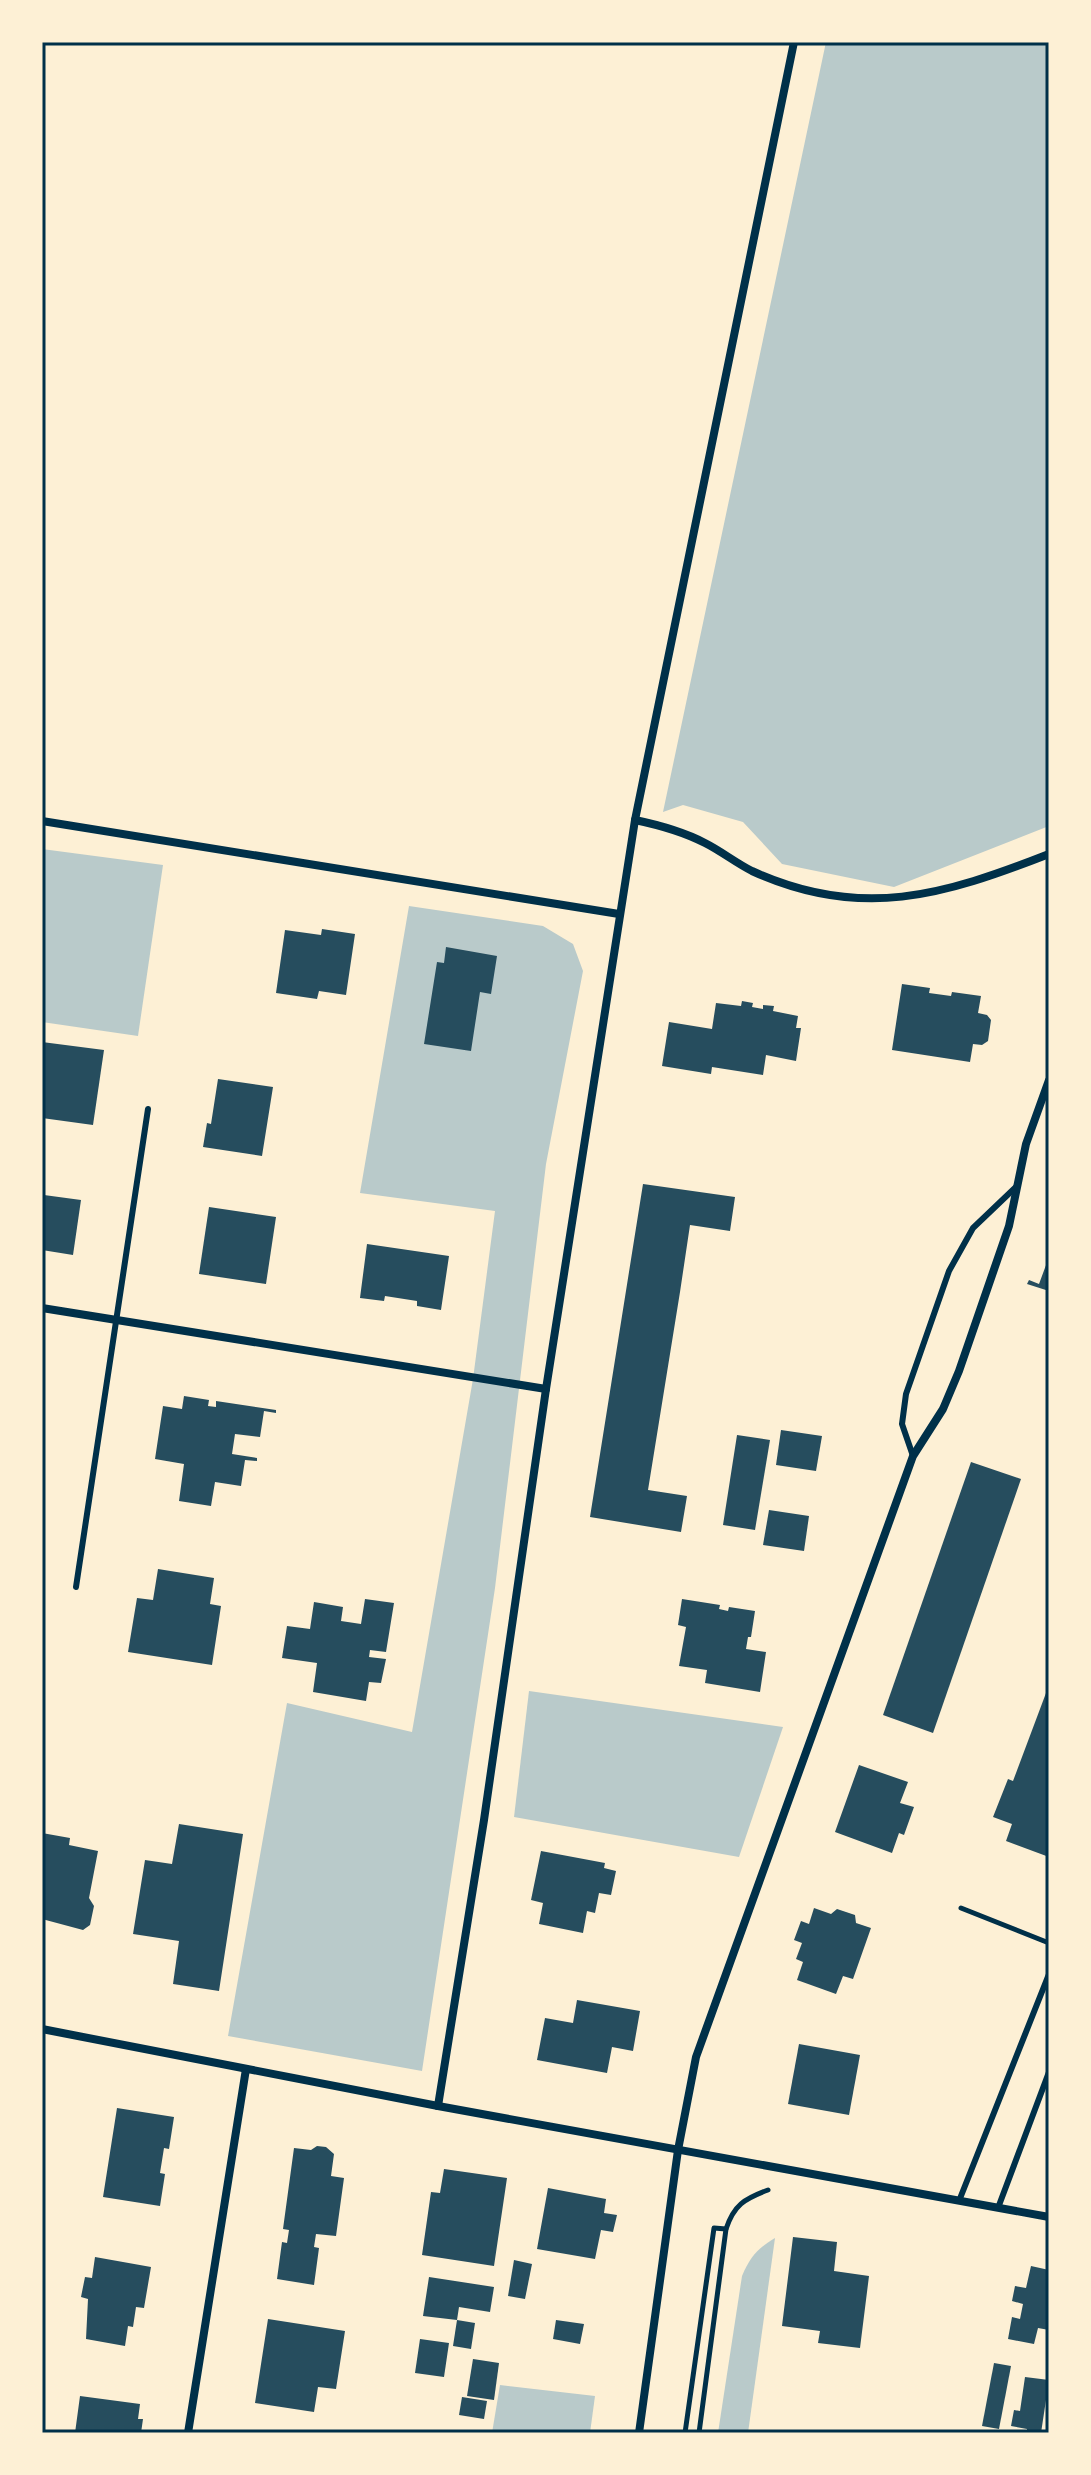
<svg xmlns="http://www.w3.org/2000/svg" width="1091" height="2475" viewBox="0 0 1091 2475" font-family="'Nunito Sans',sans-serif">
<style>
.green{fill:#b9caca}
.building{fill:#264d5e}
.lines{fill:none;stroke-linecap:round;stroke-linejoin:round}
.path{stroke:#003049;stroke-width:5}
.service{stroke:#003049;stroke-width:6}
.minor{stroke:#003049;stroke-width:8}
.neatline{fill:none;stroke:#003049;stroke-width:3}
</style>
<rect width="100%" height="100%" fill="#fdf0d5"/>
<!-- green -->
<g class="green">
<path d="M 826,42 L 1049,42 L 1049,826 L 894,887 L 782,864 L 743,822 L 683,805 L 663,812 Z"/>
<path d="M 42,849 L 163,865 L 138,1036 L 42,1022 Z"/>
<path d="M 409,906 L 543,926 L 573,944 L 583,971 L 546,1164 L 495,1588 L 422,2071 L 228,2036 L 287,1703 L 412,1732 L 473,1379 L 495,1211 L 360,1193 Z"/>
<path d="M 529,1691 L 783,1727 L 739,1857 L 514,1817 Z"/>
<path d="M 775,2238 L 748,2433 L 718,2433 L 742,2276 C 750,2257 758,2248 775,2238 Z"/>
<path d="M 500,2385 L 595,2396 L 590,2433 L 492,2433 Z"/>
</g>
<!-- building -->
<g class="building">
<path d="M 322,929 L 355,934 L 346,995 L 319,991 L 317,999 L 276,993 L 285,930 L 321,935 Z"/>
<path d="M 446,947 L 497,956 L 491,994 L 480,992 L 471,1051 L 424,1044 L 437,962 L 444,963 Z"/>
<path d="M 902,984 L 930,988 L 929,993 L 951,996 L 952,992 L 981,996 L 978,1013 L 987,1015 L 991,1020 L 988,1041 L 982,1045 L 973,1044 L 970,1062 L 892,1050 Z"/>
<path d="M 742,1001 L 753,1003 L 752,1007 L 763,1009 L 763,1005 L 774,1006 L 773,1011 L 798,1016 L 796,1028 L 801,1028 L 796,1061 L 766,1055 L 763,1075 L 712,1067 L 711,1074 L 662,1066 L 669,1022 L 712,1029 L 716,1003 L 741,1006 Z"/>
<path d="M 42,1042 L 104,1050 L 93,1125 L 42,1118 Z"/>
<path d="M 218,1079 L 273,1087 L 262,1156 L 203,1147 L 207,1123 L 211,1124 Z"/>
<path d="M 643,1184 L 735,1197 L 730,1231 L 690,1225 L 680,1292 L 648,1490 L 687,1496 L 681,1532 L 590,1517 Z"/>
<path d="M 44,1195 L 81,1200 L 73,1255 L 42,1250 Z"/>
<path d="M 209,1207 L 276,1217 L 266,1284 L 199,1274 Z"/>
<path d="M 367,1244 L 449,1256 L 441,1310 L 417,1306 L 417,1301 L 385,1296 L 384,1301 L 360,1298 Z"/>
<path d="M 1049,1257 L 1049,1291 L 1027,1284 L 1029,1280 L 1039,1284 Z"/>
<path d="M 184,1396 L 209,1400 L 208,1406 L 216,1407 L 216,1401 L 276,1410 L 276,1413 L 264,1411 L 260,1437 L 235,1434 L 232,1454 L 257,1458 L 257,1461 L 245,1460 L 241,1486 L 215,1482 L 211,1506 L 179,1501 L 184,1464 L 155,1459 L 163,1406 L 182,1409 Z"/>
<path d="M 781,1430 L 822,1436 L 816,1471 L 776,1465 Z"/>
<path d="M 737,1435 L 770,1440 L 755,1530 L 723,1525 Z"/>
<path d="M 971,1462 L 1021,1479 L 933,1733 L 883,1715 Z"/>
<path d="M 769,1510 L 809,1516 L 804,1551 L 763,1545 Z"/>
<path d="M 158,1569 L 214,1578 L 210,1604 L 221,1606 L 212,1665 L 128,1652 L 137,1598 L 153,1600 Z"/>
<path d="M 365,1599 L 394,1603 L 386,1652 L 370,1650 L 369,1657 L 386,1659 L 381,1683 L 369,1682 L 366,1701 L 313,1692 L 317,1663 L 282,1658 L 287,1626 L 310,1629 L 314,1602 L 343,1607 L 341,1621 L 361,1624 Z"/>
<path d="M 682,1599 L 720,1605 L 719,1609 L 728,1611 L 729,1607 L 755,1611 L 751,1637 L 748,1637 L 746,1649 L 766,1652 L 760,1692 L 705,1683 L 707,1670 L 679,1666 L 686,1627 L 678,1625 Z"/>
<path d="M 1049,1685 L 1049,1857 L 1006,1841 L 1012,1824 L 993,1817 L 1008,1779 L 1013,1781 Z"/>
<path d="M 859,1765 L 908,1782 L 900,1803 L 914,1807 L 904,1835 L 899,1833 L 892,1853 L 835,1832 Z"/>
<path d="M 179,1824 L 243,1834 L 219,1991 L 173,1984 L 179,1941 L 133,1934 L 145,1860 L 172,1864 Z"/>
<path d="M 42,1833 L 70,1838 L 69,1845 L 98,1851 L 89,1898 L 94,1906 L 90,1925 L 83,1930 L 42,1919 Z"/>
<path d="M 541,1851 L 605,1863 L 604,1868 L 616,1871 L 611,1895 L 599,1893 L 595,1913 L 587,1911 L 583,1933 L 539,1924 L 543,1903 L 531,1900 Z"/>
<path d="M 814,1908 L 831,1914 L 837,1909 L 855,1915 L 856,1923 L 871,1928 L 853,1979 L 843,1976 L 836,1994 L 797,1980 L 803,1962 L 796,1959 L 802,1943 L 794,1940 L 801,1921 L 809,1924 Z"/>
<path d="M 577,2000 L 640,2011 L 633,2051 L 612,2047 L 607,2073 L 537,2060 L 545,2018 L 573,2023 Z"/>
<path d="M 799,2044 L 860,2055 L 849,2115 L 788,2104 Z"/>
<path d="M 117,2108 L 174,2117 L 169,2149 L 164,2148 L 160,2173 L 165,2174 L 160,2206 L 103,2197 Z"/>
<path d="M 317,2146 L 326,2147 L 334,2154 L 331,2176 L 344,2178 L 336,2236 L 316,2234 L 314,2247 L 319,2248 L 314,2285 L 277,2279 L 282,2242 L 287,2243 L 289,2230 L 283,2229 L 294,2148 L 311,2150 Z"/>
<path d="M 444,2169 L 507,2178 L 494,2266 L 422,2255 L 431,2192 L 440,2193 Z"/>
<path d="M 548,2188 L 606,2199 L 604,2213 L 617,2215 L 613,2232 L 601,2230 L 595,2259 L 537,2249 Z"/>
<path d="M 793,2237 L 837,2242 L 834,2271 L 869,2276 L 860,2348 L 818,2343 L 820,2331 L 782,2326 Z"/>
<path d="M 95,2257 L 151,2267 L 144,2308 L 136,2307 L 133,2327 L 128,2326 L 125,2346 L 86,2339 L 88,2299 L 81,2297 L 85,2277 L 92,2278 Z"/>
<path d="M 514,2260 L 532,2264 L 525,2299 L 508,2296 Z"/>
<path d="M 1031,2266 L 1049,2270 L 1049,2330 L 1038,2328 L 1034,2344 L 1008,2339 L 1012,2317 L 1020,2319 L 1023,2304 L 1012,2301 L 1015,2286 L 1026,2288 Z"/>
<path d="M 429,2277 L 494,2287 L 490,2312 L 459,2307 L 457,2320 L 423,2316 Z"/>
<path d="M 268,2319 L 345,2331 L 336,2389 L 318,2387 L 314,2412 L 255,2403 Z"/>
<path d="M 457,2320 L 475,2323 L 471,2349 L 453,2346 Z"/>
<path d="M 556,2320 L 584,2324 L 580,2344 L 553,2339 Z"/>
<path d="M 420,2339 L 449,2343 L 444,2377 L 415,2373 Z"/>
<path d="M 473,2359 L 499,2363 L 494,2400 L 467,2396 Z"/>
<path d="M 994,2363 L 1011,2366 L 999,2429 L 982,2426 Z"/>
<path d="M 1025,2377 L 1049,2380 L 1041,2433 L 1027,2433 L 1027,2429 L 1011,2426 L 1014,2410 L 1020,2411 Z"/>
<path d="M 80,2396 L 140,2404 L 138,2419 L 143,2419 L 141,2433 L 75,2433 Z"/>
<path d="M 462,2397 L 487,2401 L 484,2419 L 459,2415 Z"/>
</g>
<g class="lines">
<!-- path -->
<g class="path">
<path d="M 961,1908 L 1049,1943"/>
<path d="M 685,2433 L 714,2228 L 726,2229"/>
<path d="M 699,2433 L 726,2229 C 734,2205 744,2199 768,2190"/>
</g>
<!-- service -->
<g class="service">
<path d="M 913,1456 L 902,1424 L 906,1394 L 949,1271 L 973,1228 L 1017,1186"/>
<path d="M 76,1587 L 148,1109"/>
<path d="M 959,2201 L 1049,1974"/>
<path d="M 998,2208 L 1049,2072"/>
</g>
<!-- minor -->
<g class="minor">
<path d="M 635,820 C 659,825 682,831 705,843 C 721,851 736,863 752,871 C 861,921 944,895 1049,854"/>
<path d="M 42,821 L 619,914"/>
<path d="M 42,1308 L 546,1389"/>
<path d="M 42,2029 L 438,2106 L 1049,2217"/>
<path d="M 438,2106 L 484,1820 L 546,1389 L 635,820 L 794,42"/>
<path d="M 188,2433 L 246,2069"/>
<path d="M 639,2433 L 678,2150 L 696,2057 L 913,1456 L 943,1409 L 959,1371 L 1009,1226 L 1026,1144 L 1049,1080"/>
</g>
</g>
<!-- border -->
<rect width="1091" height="2475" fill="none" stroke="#fdf0d5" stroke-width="88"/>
<rect x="44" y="44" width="1003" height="2387" class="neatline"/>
</svg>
